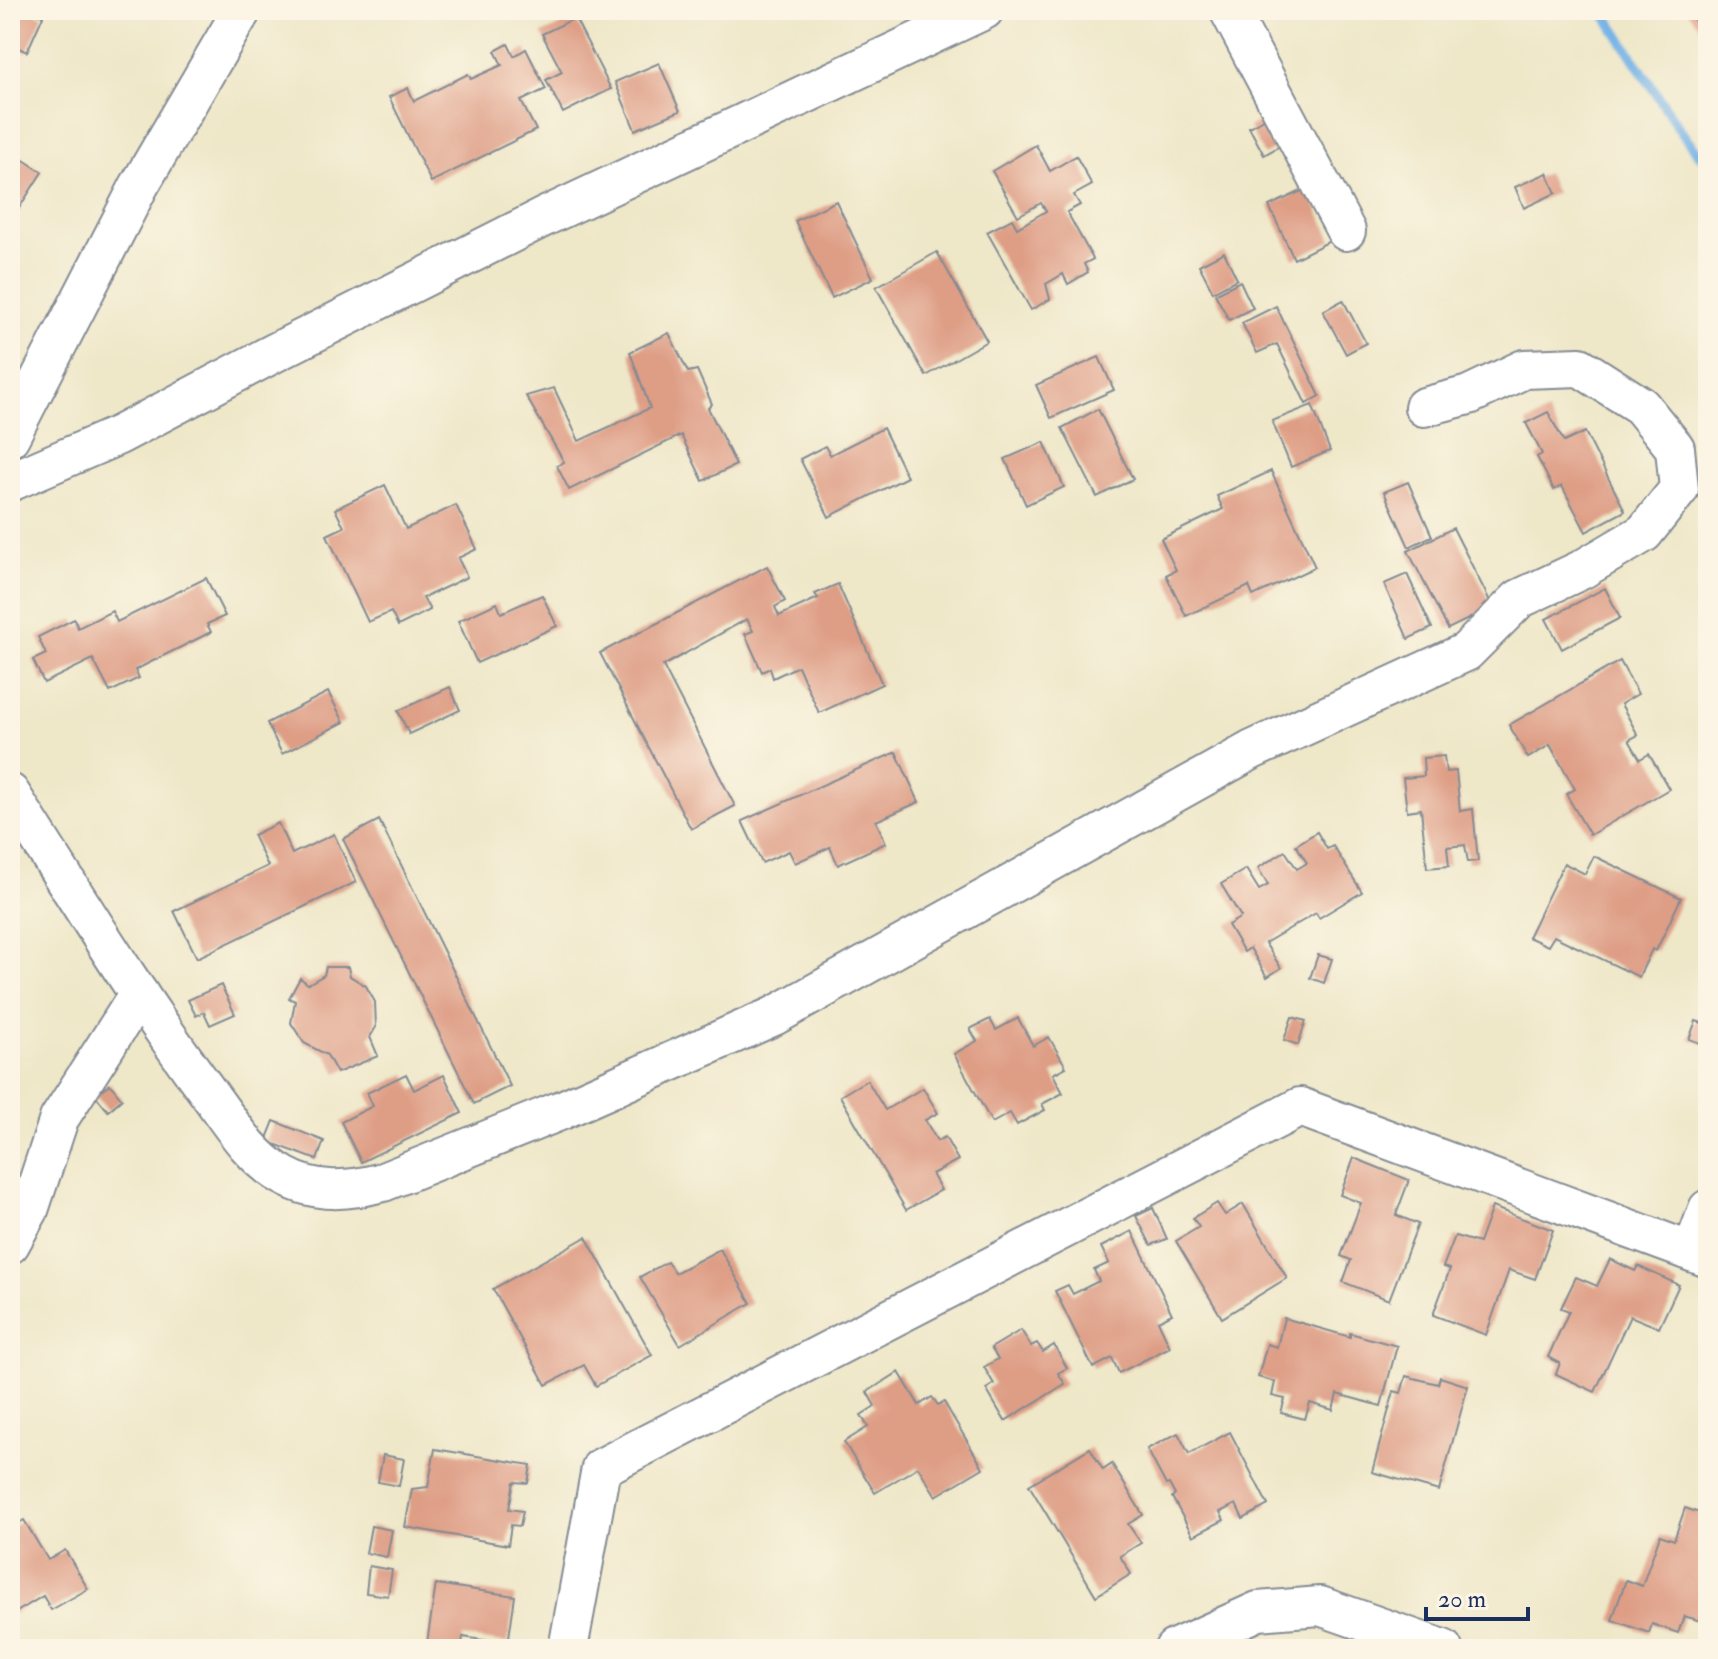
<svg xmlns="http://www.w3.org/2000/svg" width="1718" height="1659" viewBox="0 0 1718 1659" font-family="'IM FELL Double Pica',serif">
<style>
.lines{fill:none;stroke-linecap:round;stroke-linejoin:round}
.stream{stroke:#73b2e7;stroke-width:10}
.building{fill:#de9d85}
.minor-casing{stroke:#848b93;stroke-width:42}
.minor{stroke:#fff;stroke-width:38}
</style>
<rect width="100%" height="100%" fill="#fcf5e5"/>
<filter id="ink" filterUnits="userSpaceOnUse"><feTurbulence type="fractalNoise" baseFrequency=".0125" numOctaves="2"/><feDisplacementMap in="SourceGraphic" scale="16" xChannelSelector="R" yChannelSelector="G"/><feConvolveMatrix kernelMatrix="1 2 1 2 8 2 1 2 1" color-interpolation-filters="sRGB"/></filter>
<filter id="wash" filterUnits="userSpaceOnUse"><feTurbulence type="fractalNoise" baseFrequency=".006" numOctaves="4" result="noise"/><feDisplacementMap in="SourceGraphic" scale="32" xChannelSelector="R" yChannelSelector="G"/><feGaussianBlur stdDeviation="1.8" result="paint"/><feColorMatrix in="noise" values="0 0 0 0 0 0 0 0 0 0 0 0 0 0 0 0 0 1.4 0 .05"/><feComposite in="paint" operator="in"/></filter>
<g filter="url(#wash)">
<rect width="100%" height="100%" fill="#eee7c8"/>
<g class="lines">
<!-- stream -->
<path class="stream" d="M 1602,10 L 1682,133 L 1708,165"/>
</g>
<g id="blocks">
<!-- building -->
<g class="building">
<path d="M 10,10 L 29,10 L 43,16 L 27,52 L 10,44 Z"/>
<path d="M 1687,10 L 1708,10 L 1708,39 Z"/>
<path d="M 575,18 L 611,89 L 563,113 L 546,80 L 562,72 L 542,34 Z"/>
<path d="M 508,44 L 514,56 L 526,49 L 546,89 L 521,101 L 536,130 L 431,182 L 389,97 L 408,88 L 414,101 L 468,74 L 471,79 L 502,65 L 495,51 Z"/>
<path d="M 659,63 L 680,111 L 635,130 L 615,82 Z"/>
<path d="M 1269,116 L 1283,144 L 1264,155 L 1249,127 Z"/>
<path d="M 1036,145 L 1050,171 L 1076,156 L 1092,185 L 1074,195 L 1080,205 L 1067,212 L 1093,259 L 1084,264 L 1088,272 L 1068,284 L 1063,274 L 1046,284 L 1050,299 L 1031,310 L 987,232 L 1012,219 L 1017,228 L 1046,211 L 1041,203 L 1018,216 L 992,171 Z"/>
<path d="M 10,151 L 42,172 L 14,216 L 10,214 Z"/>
<path d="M 1547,173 L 1556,193 L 1524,208 L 1515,187 Z"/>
<path d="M 1308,188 L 1332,240 L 1294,259 L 1269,206 Z"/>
<path d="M 836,201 L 873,278 L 832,298 L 795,221 Z"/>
<path d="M 937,252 L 987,341 L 926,376 L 876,287 Z"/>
<path d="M 1224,252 L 1237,279 L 1213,292 L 1199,265 Z"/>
<path d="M 1240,281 L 1253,308 L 1229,320 L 1215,294 Z"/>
<path d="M 1343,300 L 1366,343 L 1346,354 L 1323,311 Z"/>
<path d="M 1276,306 L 1320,396 L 1306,404 L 1277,344 L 1257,353 L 1242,323 Z"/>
<path d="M 669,333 L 688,372 L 697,370 L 712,404 L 708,408 L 736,465 L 703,481 L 681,435 L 569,490 L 557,466 L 564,462 L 526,396 L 554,388 L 579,441 L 650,408 L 630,352 Z"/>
<path d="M 1099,357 L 1114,390 L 1051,418 L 1036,385 Z"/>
<path d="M 1312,405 L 1330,451 L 1291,467 L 1272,421 Z"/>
<path d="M 1098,409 L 1133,479 L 1097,497 L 1062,428 Z"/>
<path d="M 1548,412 L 1564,442 L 1585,432 L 1625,511 L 1586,532 L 1562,486 L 1554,490 L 1537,457 L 1542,454 L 1526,423 Z"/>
<path d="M 883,428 L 907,477 L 829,517 L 800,459 L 825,446 L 830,455 Z"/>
<path d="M 1044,442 L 1064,487 L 1026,505 L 1005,459 Z"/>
<path d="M 1271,471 L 1315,567 L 1253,596 L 1249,586 L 1186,616 L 1166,575 L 1176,570 L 1161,539 L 1223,509 L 1217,496 Z"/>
<path d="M 1408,482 L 1432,536 L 1409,547 L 1384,492 Z"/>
<path d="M 385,485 L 406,529 L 456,505 L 477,549 L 458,558 L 467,577 L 423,598 L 430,610 L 398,626 L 391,612 L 368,622 L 327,535 L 344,527 L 335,509 Z"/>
<path d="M 1453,528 L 1493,607 L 1448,629 L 1408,551 Z"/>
<path d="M 767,566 L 785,601 L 775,607 L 779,616 L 818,598 L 815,594 L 838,584 L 882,684 L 819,713 L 798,666 L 773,678 L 770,668 L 762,672 L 745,634 L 753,631 L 747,619 L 663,666 L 735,806 L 691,829 L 600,653 Z"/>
<path d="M 1407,574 L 1432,628 L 1408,639 L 1384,584 Z"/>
<path d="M 206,578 L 225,616 L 207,624 L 211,632 L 135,670 L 139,678 L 110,692 L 93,659 L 44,683 L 33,660 L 46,654 L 38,637 L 74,619 L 78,628 L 112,611 L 117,622 Z"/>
<path d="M 1605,588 L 1620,618 L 1562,649 L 1546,619 Z"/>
<path d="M 542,595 L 557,626 L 477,663 L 458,621 L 497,603 L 501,613 Z"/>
<path d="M 1620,661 L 1638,694 L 1621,704 L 1638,735 L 1629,740 L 1640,759 L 1649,754 L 1669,789 L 1590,835 L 1566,794 L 1575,789 L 1550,745 L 1528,758 L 1509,725 Z"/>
<path d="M 450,687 L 460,710 L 409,734 L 398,711 Z"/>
<path d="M 328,692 L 344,722 L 282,754 L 267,723 Z"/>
<path d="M 896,752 L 919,802 L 876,821 L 886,843 L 838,865 L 830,847 L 795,863 L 789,851 L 762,863 L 742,821 Z"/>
<path d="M 1444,756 L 1446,772 L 1456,771 L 1460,811 L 1473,809 L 1478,861 L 1468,862 L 1465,845 L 1447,847 L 1449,866 L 1427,868 L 1421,809 L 1407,811 L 1403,778 L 1424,776 L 1423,758 Z"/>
<path d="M 379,820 L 510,1086 L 474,1104 L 343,839 Z"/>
<path d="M 278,823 L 292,854 L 334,834 L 356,882 L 197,958 L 174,911 L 268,866 L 253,835 Z"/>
<path d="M 1317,832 L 1327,849 L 1333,846 L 1362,892 L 1319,918 L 1316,913 L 1265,943 L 1281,968 L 1267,977 L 1250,948 L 1244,952 L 1228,925 L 1241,917 L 1221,884 L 1246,869 L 1259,890 L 1268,885 L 1258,868 L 1285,851 L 1297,869 L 1307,863 L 1296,845 Z"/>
<path d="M 1594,856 L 1681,898 L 1656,951 L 1652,949 L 1639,977 L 1554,936 L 1548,946 L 1528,937 L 1564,863 L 1585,874 Z"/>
<path d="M 1318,955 L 1332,959 L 1324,983 L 1310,978 Z"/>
<path d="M 326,967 L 348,967 L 350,976 L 366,986 L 375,1002 L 376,1027 L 370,1037 L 378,1056 L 337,1073 L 327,1055 L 304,1043 L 291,1023 L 295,1001 L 289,998 L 300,978 L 308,984 L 324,975 Z"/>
<path d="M 221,985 L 235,1014 L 210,1025 L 204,1012 L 196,1016 L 188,1000 Z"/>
<path d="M 1292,1017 L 1306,1021 L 1298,1045 L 1284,1040 Z"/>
<path d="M 1018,1018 L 1033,1046 L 1049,1037 L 1066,1067 L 1053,1074 L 1063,1093 L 1042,1104 L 1045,1110 L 1017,1125 L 1010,1113 L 992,1123 L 954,1054 L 977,1041 L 970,1029 L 990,1019 L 996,1030 Z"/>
<path d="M 1696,1021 L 1708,1025 L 1708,1046 L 1689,1039 Z"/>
<path d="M 406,1074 L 414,1090 L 444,1075 L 462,1113 L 361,1162 L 341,1122 L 373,1106 L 367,1093 Z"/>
<path d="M 867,1080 L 885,1110 L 923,1088 L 938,1113 L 925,1120 L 937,1141 L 945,1137 L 958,1160 L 932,1174 L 941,1190 L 906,1210 L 840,1096 Z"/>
<path d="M 110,1084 L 122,1099 L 108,1111 L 95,1095 Z"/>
<path d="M 274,1121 L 324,1141 L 317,1160 L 266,1141 Z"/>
<path d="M 1354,1158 L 1409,1180 L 1396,1215 L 1418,1224 L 1389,1300 L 1343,1282 L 1351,1260 L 1341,1256 L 1361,1203 L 1340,1195 Z"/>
<path d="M 1217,1203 L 1225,1215 L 1243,1204 L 1287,1278 L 1222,1318 L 1176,1241 L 1199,1227 L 1193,1218 Z"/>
<path d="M 1492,1207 L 1553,1230 L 1535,1279 L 1509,1270 L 1486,1335 L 1433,1315 L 1450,1269 L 1443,1267 L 1455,1236 L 1479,1243 Z"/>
<path d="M 1153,1208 L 1167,1239 L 1151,1245 L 1136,1216 Z"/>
<path d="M 1132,1231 L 1172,1314 L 1158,1321 L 1170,1347 L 1119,1373 L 1112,1358 L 1093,1368 L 1055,1291 L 1068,1285 L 1073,1294 L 1099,1281 L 1094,1270 L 1109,1263 L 1101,1247 Z"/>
<path d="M 586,1237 L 652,1355 L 596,1386 L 584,1365 L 546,1385 L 493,1289 Z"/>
<path d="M 720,1249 L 751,1303 L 680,1345 L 640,1277 L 667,1262 L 675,1273 Z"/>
<path d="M 1610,1259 L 1635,1271 L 1638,1266 L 1679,1285 L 1659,1328 L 1630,1316 L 1595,1392 L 1556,1374 L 1560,1363 L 1548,1357 L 1569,1311 L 1561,1308 L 1576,1277 L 1597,1286 Z"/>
<path d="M 1284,1318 L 1350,1337 L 1350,1333 L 1397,1346 L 1381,1406 L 1337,1394 L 1333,1410 L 1310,1403 L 1305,1419 L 1281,1413 L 1285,1399 L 1272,1396 L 1275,1382 L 1258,1377 L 1267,1344 L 1277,1347 Z"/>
<path d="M 1021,1330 L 1031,1346 L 1037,1343 L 1043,1352 L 1054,1345 L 1067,1368 L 1058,1373 L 1065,1384 L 1005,1421 L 986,1389 L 994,1384 L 984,1367 L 998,1359 L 991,1348 Z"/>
<path d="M 899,1372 L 919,1405 L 932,1397 L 938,1405 L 944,1402 L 983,1468 L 936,1496 L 918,1467 L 875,1493 L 844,1442 L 868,1427 L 861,1415 L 875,1406 L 867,1392 Z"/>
<path d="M 1406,1376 L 1438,1384 L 1440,1377 L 1468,1386 L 1439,1491 L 1372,1472 L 1394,1391 L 1401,1393 Z"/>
<path d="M 1230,1432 L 1268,1505 L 1243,1519 L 1236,1504 L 1220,1512 L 1224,1520 L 1193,1536 L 1172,1497 L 1175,1495 L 1169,1484 L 1166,1485 L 1147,1449 L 1178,1433 L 1189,1454 Z"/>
<path d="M 1090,1448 L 1103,1470 L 1112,1464 L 1143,1515 L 1128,1524 L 1141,1543 L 1120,1556 L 1131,1574 L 1096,1596 L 1029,1485 Z"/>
<path d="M 435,1449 L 531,1465 L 528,1483 L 514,1482 L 509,1509 L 523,1511 L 520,1526 L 511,1525 L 508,1545 L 405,1527 L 412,1489 L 428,1487 Z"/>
<path d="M 383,1455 L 404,1459 L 399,1486 L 378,1482 Z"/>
<path d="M 1685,1508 L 1708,1516 L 1708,1601 L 1701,1621 L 1684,1616 L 1678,1633 L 1652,1624 L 1649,1633 L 1612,1620 L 1626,1580 L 1642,1586 L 1660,1535 L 1674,1540 Z"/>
<path d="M 24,1520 L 48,1560 L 65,1550 L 88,1589 L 51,1610 L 43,1596 L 10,1616 L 10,1528 Z"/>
<path d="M 371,1526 L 392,1530 L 387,1557 L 366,1553 Z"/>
<path d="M 369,1566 L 392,1570 L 388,1596 L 366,1593 Z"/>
<path d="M 436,1584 L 515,1596 L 508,1644 L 463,1637 L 461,1649 L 426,1649 Z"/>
</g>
</g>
</g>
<g filter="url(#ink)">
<use href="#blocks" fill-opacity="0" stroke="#848b93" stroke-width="2"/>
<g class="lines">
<!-- minor casing -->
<g class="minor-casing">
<g id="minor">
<path d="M 1229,10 L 1346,231"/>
<path d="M 10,437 L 139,186 L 242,10"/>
<path d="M 10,482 L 119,435 L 274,353 L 544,217 L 984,10"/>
<path d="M 10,793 C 74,893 136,996 207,1091 C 230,1122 250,1157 284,1176 C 316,1194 349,1191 383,1182 L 562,1110 L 774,1016 L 1252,750 L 1466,652 L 1519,599 L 1581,570 L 1644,533 L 1679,489 L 1675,448 L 1641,406 L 1580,367 L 1524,369 L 1469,395 L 1424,407"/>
<path d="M 10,1244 L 29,1210 L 59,1119 L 139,994"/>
<path d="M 1692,1252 L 1708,1209"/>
<path d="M 568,1649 L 601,1468 L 1300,1107 L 1708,1258"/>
<path d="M 1174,1649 L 1258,1611 L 1320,1606 L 1443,1649"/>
</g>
</g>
<!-- minor -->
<use href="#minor" class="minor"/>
</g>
</g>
<!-- margin -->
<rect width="1718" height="1659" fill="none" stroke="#fcf5e5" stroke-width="40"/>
<!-- scale -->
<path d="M1426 1607v12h102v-12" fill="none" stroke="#1b2f5e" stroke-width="4"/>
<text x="1438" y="1607" font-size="24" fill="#1b2f5e" stroke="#fcf5e5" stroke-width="6" paint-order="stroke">20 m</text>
</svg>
